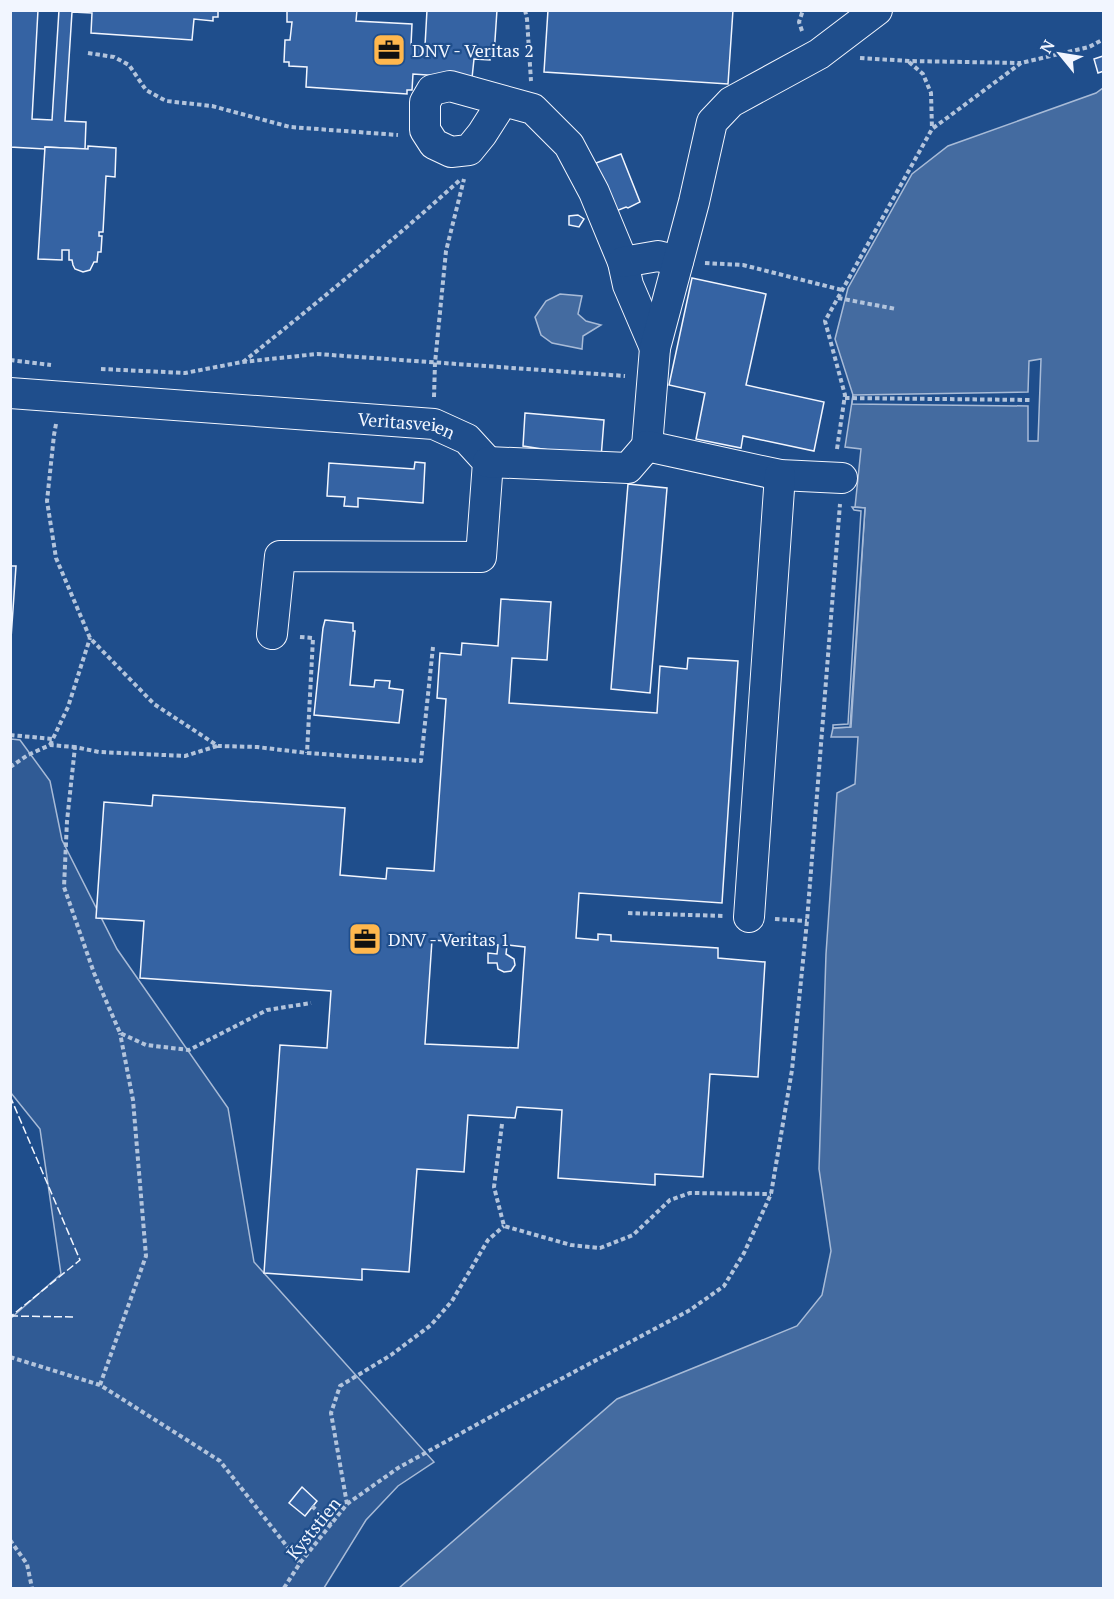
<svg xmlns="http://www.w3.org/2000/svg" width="1114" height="1599" viewBox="0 0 1114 1599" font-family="'PT Serif',serif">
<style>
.built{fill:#305b95;stroke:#a8bbd7;stroke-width:1.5}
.water{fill:#446ba0;stroke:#a8bbd7;stroke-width:1.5}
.pier{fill:#1f4e8c;stroke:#a8bbd7;stroke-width:1.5}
.building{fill:#3563a3;stroke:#f2f6ff;stroke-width:1.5;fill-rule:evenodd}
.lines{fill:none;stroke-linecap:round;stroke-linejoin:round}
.minor-casing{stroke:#f2f6ff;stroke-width:32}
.path{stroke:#b3c4dc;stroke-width:4;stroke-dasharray:4.5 3;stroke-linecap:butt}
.minor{stroke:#1f4e8c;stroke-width:30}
.fence{stroke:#f2f6ff;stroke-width:1.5;stroke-dasharray:8 3;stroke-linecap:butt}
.labels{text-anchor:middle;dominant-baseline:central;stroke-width:4.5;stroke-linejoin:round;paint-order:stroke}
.poi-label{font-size:18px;fill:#f2f6ff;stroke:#1f4e8c;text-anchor:start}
.street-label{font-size:18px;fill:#f2f6ff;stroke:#1f4e8c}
</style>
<rect width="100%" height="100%" fill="#1f4e8c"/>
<!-- built -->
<path class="built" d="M 11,739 L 20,740 L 50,781 L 62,840 L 117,949 L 228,1108 L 254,1262 L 434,1462 L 398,1486 L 366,1520 L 324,1588 L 11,1588 L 10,1319 L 61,1274 L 40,1129 L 11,1093 Z"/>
<!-- water -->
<g class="water">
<path d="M 1103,88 L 1103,1588 L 399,1588 L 617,1399 L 797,1326 L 822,1295 L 831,1251 L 819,1169 L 826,954 L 837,793 L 855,784 L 858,737 L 831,737 L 833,728 L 851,727 L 865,508 L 855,507 L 861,449 L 845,447 L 853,395 L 835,339 L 848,288 L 912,174 L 948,146 L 1096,93 Z"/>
<path d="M 560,294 L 582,296 L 578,314 L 586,321 L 601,325 L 583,336 L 582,349 L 552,343 L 541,335 L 535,317 L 546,301 Z"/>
</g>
<!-- pier -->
<g class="pier">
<path d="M 1041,359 L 1038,441 L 1028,441 L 1028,406 L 852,404 L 853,395 L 1028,392 L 1029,361 Z"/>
<path d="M 852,507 L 865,508 L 850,727 L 833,728 L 833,725 L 848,724 L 861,511 L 854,510 Z"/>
</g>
<!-- building -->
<g class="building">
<path d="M 10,10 L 38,10 L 32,119 L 52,120 L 59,10 L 218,10 L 218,17 L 213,17 L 213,21 L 194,19 L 192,40 L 91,33 L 92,13 L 72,12 L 65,121 L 86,122 L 85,149 L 45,147 L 45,149 L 10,147 Z"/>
<path d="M 287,10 L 357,10 L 356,21 L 412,24 L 411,45 L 425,46 L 427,10 L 497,10 L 494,55 L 490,55 L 490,60 L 474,59 L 472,78 L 413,74 L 412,90 L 407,90 L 407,94 L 306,87 L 307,67 L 289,66 L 289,62 L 284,62 L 285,40 L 290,40 L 292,22 L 287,22 Z"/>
<path d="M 548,10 L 733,10 L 728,84 L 544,72 Z"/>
<path d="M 1103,56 L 1104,71 L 1098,73 L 1094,59 Z"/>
<path d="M 88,146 L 116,148 L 115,177 L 106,176 L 103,232 L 99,232 L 99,236 L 102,236 L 101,252 L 98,252 L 97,262 L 94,262 L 90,270 L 83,272 L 75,269 L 73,265 L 72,260 L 69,260 L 69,250 L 62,250 L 62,260 L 38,259 L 45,147 L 88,149 Z"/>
<path d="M 621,154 L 640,202 L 628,208 L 626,207 L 616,211 L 596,163 Z"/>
<path d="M 578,215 L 584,219 L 579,227 L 569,225 L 569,216 Z"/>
<path d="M 692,278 L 766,294 L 746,385 L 824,402 L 814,451 L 743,436 L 741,448 L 696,439 L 705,393 L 669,385 Z"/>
<path d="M 525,413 L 604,420 L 601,458 L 523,446 Z"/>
<path d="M 415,462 L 425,463 L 423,503 L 358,498 L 358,507 L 344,506 L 345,497 L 327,496 L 329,463 L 414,469 Z"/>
<path d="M 628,484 L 667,488 L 650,693 L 611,689 Z"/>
<path d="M 10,566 L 16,566 L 10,653 Z"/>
<path d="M 501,599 L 551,602 L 547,660 L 512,658 L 509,703 L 657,713 L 660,666 L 687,669 L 688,658 L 738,661 L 722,903 L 579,893 L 576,938 L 598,940 L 598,934 L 611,935 L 611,941 L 718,948 L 718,958 L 765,962 L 758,1077 L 710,1074 L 703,1177 L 655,1174 L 655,1185 L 558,1178 L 562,1110 L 517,1107 L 515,1118 L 468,1115 L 464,1172 L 417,1169 L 409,1272 L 362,1269 L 362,1280 L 264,1273 L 280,1045 L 327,1048 L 331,991 L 140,978 L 144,921 L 96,918 L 104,802 L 152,806 L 153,795 L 345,808 L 340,875 L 386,879 L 387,868 L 434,871 L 446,699 L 437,698 L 440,653 L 461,655 L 462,643 L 498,646 ZM 432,940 L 498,945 L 497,954 L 488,953 L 488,963 L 497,963 L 498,969 L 504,972 L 511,971 L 515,965 L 514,959 L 506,954 L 507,945 L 525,947 L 518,1048 L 425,1044 Z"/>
<path d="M 325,620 L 353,623 L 353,631 L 355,631 L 350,685 L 374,687 L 375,680 L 390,681 L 389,688 L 403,690 L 399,723 L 314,715 L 323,628 Z"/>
<path d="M 302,1487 L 317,1501 L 305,1516 L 289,1503 Z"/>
</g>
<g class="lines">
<!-- minor casing -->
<g class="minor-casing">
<g id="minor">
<path d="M 503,101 L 482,134 L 469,150 L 451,152 L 434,144 L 425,130 L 425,102 L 432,90 L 450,86 L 533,109 L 569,145 L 594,192 L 623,262 L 628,285 L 655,348"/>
<path d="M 623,262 L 658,256 L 678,261"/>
<path id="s1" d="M 10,393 L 434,424 L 467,439 L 488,462 L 481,557 L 280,556 L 272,634"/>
<path d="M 647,446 L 655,348 L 694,202 L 712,122 L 731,102 L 819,54 L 877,10"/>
<path d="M 488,462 L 628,468 L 647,446 L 780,475 L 842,478"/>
<path d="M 749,917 L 780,475"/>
</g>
</g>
<!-- path -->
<g class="path">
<path d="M 525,10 L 527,19 L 531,81"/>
<path d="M 802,31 L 799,22 L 803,10"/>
<path d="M 88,53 L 114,57 L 129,65 L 146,90 L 166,101 L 212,106 L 290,127 L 398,135"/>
<path d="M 860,58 L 909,61 L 1021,63"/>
<path d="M 909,62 L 923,74 L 931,93 L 932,129"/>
<path d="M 705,263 L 743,265 L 842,290"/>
<path d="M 838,298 L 896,309"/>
<path d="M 10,360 L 51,365"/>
<path d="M 243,362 C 317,303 390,243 460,180"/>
<path d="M 101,369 L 185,373 L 242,362 L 317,354 L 625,376"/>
<path d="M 434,397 L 435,363 L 446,251 L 464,179"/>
<path d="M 845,398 L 1032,400"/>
<path d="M 56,424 L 54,435 L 47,501 L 56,558 L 90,638 L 154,704 L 218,746 L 257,747 L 307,753 L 421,761 L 433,647"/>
<path d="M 837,449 L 845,395 L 825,321 L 932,129 L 1021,63 L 1089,47 L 1104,39"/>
<path d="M 300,637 L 313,638 L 307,753"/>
<path d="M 10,735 L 53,739"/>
<path d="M 50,745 L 68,707 L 90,638"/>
<path d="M 217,746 L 185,756 L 99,752 L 75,747 L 67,821 L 64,887 L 94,973 L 120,1033 L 146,1045 L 189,1050 L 267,1010 L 311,1003"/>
<path d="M 10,767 L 28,755 L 50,745 L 75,747"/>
<path d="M 628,913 L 723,916"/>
<path d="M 775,919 L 807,921"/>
<path d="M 502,1124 L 494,1187 L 504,1226 L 571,1245 L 600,1248 L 633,1235 L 670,1200 L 690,1193 L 771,1194"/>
<path d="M 10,1357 L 100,1385 L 220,1461 L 300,1563"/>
<path d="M 100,1385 L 146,1256 L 133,1100 L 120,1033"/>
<path d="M 347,1504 L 331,1413 L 340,1386 L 391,1355 L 431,1325 L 452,1301 L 488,1240 L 504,1226"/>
<path d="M 312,1506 L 331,1525"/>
<path d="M 10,1540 L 27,1564 L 32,1588"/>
<path d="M 284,1588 L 300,1563 L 347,1504 L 398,1468 L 514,1404 L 690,1310 L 724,1286 L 744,1253 L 771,1194 L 792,1070 L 807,921 L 840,504"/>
</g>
<!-- minor -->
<use href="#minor" class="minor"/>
<!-- fence -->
<g class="fence">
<path d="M 10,1096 L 80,1260 L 10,1317"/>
<path d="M 10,1316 L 76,1317"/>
</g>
</g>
<!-- icons -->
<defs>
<g id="office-square" transform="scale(1.725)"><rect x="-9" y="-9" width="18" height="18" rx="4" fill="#ffb74d" stroke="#1f4e8c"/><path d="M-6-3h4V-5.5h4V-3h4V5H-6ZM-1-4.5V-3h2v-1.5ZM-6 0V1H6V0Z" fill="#111"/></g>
</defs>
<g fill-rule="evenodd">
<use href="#office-square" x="389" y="50"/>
<use href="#office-square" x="365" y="939"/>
</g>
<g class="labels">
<!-- poi labels -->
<g class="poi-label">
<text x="412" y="50">DNV - Veritas 2</text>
<text x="388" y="939">DNV - Veritas 1</text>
</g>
<!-- street labels -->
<g class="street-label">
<text stroke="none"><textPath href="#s1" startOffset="398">Veritasveien</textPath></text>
<text transform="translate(313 1528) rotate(-51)">Kyststien</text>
</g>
</g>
<!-- border -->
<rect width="1114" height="1599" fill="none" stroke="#f2f6ff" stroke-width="24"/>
<!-- north arrow -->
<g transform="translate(1060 54) rotate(300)" stroke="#1f4e8c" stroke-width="4.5" paint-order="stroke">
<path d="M0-4.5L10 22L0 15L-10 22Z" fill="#f2f6ff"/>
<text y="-9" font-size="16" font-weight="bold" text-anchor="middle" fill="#f2f6ff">N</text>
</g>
</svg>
